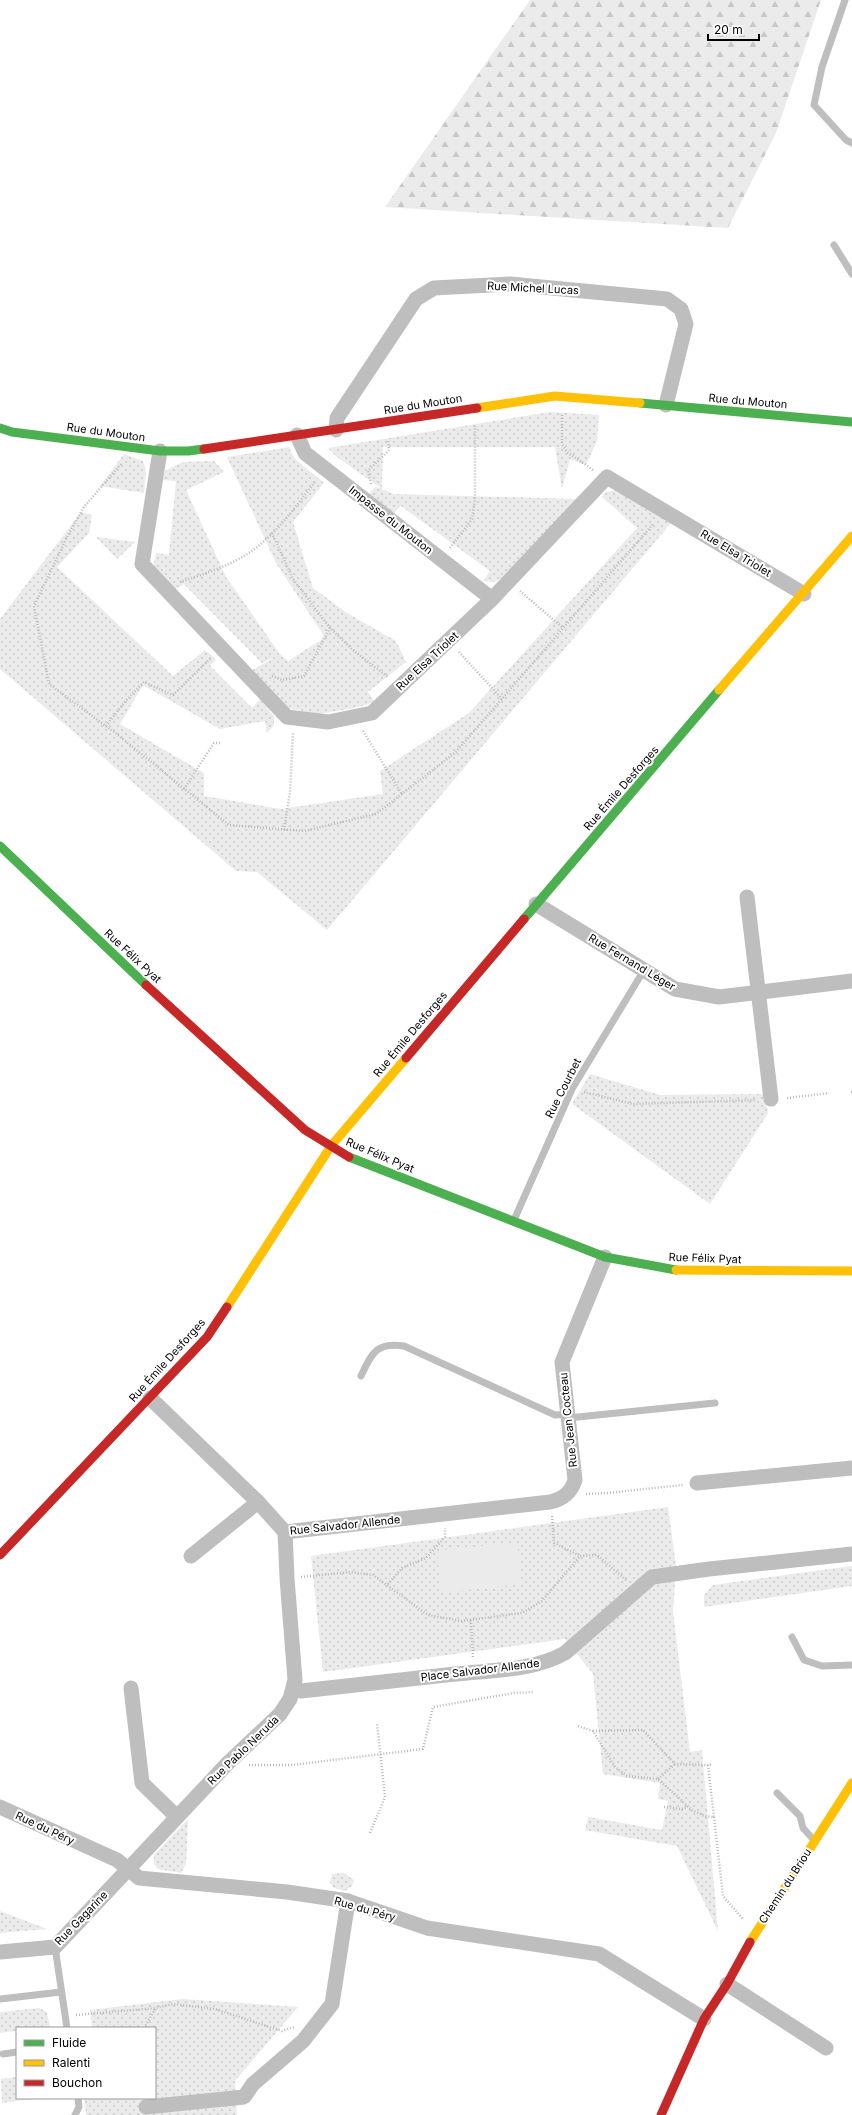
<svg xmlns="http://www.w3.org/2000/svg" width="852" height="2115" viewBox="0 0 852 2115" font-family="Inter,sans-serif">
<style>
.grass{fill:url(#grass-dots)}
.forest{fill:url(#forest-firs)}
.garden{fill:#ebebeb}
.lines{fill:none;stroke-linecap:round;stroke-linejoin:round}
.path{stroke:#b9b9b9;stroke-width:2.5;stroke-dasharray:1 2;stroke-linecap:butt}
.lane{stroke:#bebebe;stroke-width:7}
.street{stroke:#bebebe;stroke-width:15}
.fast{stroke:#4caf50;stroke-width:9}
.slow{stroke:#ffc107;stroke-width:9}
.jam{stroke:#c62828;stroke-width:9}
.labels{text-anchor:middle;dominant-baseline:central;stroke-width:4;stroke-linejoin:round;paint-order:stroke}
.street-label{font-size:11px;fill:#000;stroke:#fff}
</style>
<defs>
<pattern id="grass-dots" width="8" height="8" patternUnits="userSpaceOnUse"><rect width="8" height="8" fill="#ebebeb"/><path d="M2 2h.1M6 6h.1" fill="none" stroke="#c8c8c8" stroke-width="1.8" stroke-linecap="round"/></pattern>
<pattern id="forest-firs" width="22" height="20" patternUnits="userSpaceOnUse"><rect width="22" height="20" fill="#ebebeb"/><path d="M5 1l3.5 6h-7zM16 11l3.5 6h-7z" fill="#c8c8c8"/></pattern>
</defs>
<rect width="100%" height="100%" fill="#fff"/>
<!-- grass -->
<g class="grass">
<path d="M 550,412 L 599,415 L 597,441 L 586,465 L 570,459 L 562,489 L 555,447 L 383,447 L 382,489 L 394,494 L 577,499 L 503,578 L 493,582 L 483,581 L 490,571 L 401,506 L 392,515 L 367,496 L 375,487 L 381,488 L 337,457 L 328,448 Z"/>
<path d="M 289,447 L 294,458 L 324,483 L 293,522 L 313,588 L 347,613 L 396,641 L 406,662 L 368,692 L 375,702 L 355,708 L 318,714 L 287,708 L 251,671 L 275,657 L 262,663 L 184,584 L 173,591 L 153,568 L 156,553 L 169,555 L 176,481 L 163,480 L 165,471 L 183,462 L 214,461 L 224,472 L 186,490 L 226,577 L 280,654 L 288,661 L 321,640 L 324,636 L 276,563 L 227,457 Z"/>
<path d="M 124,454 L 143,461 L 146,470 L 144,493 L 100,486 Z"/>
<path d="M 616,490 L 671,523 L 327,930 L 257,872 L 236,871 L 0,669 L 0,619 L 81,512 L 92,515 L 89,533 L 57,567 L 173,676 L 205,650 L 216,659 L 210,666 L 252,708 L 260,699 L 274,716 L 274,725 L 267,733 L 265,721 L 220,729 L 143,685 L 120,724 L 204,773 L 204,796 L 281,809 L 383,794 L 380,771 L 469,713 L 637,528 L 602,497 L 606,492 Z"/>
<path d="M 96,537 L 135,542 L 117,559 Z"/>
<path d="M 590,1074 L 660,1095 L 765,1094 L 768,1113 L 710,1204 L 572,1104 Z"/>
<path d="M 668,1507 L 676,1566 L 673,1611 L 690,1752 L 702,1750 L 718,1931 L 677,1846 L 585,1830 L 588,1817 L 662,1830 L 668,1801 L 658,1799 L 660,1783 L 603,1774 L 593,1674 L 565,1639 L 323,1672 L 311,1556 Z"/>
<path d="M 852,1566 L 852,1586 L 704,1607 L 704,1595 L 713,1585 Z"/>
<path d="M 188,1819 L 186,1864 L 181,1873 L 158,1869 L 154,1864 L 154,1855 Z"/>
<path d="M 344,1873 L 354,1880 L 352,1886 L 345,1891 L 334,1888 L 330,1883 L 332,1874 Z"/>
<path d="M 0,1911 L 47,1929 L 0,1933 Z"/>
<path d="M 182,1999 L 298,2007 L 235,2081 L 237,2115 L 86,2115 L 84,2098 L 155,2098 L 155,2028 L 92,2028 L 90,2010 Z"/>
<path d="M 39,2008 L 47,2012 L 50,2027 L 17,2028 L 17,2031 L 0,2033 L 0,2012 Z"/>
<path d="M 17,2077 L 17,2098 L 38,2098 L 2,2103 L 1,2079 Z"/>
</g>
<!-- forest -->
<path class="forest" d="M 530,0 L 821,0 L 776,133 L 728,228 L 385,207 Z"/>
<!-- garden -->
<path class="garden" d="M 517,1542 L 522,1584 L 441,1593 L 437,1551 Z"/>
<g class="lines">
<!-- path -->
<g class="path">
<path d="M 562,415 L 562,444 L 567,452 L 593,470"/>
<path d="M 121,464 L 84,507 L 68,535 L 34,606 L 49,684 L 118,735 L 229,825 L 304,831 L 376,814 L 456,752 L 654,523"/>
<path d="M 371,484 L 368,471 L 389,450 L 388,440"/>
<path d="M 272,533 L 293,579 L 330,628 L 354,651 L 388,677"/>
<path d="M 450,548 L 472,519 L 475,499 L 475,426"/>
<path d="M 180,582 C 207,573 242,562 263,542 C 283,525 299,502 315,482"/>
<path d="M 520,591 L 563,628"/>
<path d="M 459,652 L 502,699"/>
<path d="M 272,676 L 282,680 L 304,676 L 330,628"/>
<path d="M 106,726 L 128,698 L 144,682 L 173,695 L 211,658"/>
<path d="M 363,731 L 402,794"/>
<path d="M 184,789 L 214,743 L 221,743"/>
<path d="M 284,830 L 290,792 L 293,733"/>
<path d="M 584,1092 L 633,1104 L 756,1100"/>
<path d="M 851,1092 L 852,1092"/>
<path d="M 787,1098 L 829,1093"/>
<path d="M 586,1494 L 607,1493 L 683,1485"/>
<path d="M 552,1516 L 554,1543 L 580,1556"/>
<path d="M 301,1577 L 350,1572 L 373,1575 L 428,1615 L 461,1621 L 522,1613 L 542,1601 L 580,1556 L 597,1555 L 626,1580"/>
<path d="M 388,1584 L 402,1568 L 426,1558 L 445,1537 L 445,1528"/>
<path d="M 471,1620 L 473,1657"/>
<path d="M 578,1726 L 593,1731 L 615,1767 L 627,1776 L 658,1779 L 692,1810 L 704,1816 L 714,1817 L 708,1765 L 713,1764"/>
<path d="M 593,1731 L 643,1730 L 675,1764 L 708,1765"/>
<path d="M 249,1765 L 292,1765 L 423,1749 L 433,1707 L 514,1693 L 533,1692"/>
<path d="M 658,1779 L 675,1764"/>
<path d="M 664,1807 L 682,1809 L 688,1807"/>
<path d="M 714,1817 L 723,1896 L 743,1919"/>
<path d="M 370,1833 L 385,1797 L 377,1723"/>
<path d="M 76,2015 L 156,2008 L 173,2004 L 215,2009 L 282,2031 L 294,2027"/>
<path d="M 144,2028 L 156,2008"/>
</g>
<!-- lane -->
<g class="lane">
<path d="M 845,0 L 822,67 L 814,105 L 846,140 L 852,143"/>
<path d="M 834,245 L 852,274"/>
<path d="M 514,1220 L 572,1089 L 644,970"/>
<path d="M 361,1376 C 372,1353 376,1342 404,1346 L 555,1415 L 568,1414"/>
<path d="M 568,1418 L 715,1403"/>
<path d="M 792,1637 L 804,1660 L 822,1666 L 852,1665"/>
<path d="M 777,1793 L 800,1816 L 803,1828 L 813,1839"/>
<path d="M 55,1947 L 67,2028"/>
<path d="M 0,1999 L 61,1992"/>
<path d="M 3,2054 L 17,2052"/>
<path d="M 75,2115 L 79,2107 L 78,2098"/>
</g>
<!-- street -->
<g class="street">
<path d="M 336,430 L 337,418 L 416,299 L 434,288 L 510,284 L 667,299 L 681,309 L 686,324 L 666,405"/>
<path d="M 297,435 L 305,453 L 492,599"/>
<path d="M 160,451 L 142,564 L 287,717 L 328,722 L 372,713 L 492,599 L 607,477 L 804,594"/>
<path d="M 747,897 L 771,1099"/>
<path d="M 536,904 L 675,989 L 719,997 L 852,981"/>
<path d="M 150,1398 L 258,1502 L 285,1532"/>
<path d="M 697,1483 L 852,1468"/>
<path d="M 285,1532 L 550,1502 C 563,1499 571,1493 575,1480 L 562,1362 L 605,1257"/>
<path d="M 191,1556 L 258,1502"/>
<path d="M 131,1688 L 142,1783 L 177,1817"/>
<path d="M 293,1689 L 301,1691 C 352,1685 404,1680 455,1674 C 492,1670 533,1671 565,1653 L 652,1577 L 709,1569 L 852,1554"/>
<path d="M 0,1807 L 117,1860 L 139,1878 L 287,1892 L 348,1901 L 427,1928 L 599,1954 L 704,2019"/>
<path d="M 0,1952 L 55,1947 L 227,1764 L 280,1714 L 290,1699 L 295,1680 L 287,1578 L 285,1532"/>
<path d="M 727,1984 L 826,2048"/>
<path d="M 146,2107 L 244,2097 L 253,2084 L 303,2041 L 332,2004 L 348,1901"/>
</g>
<!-- fast -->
<g class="fast">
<path d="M 640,403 L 852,422"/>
<path d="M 0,428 L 12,432 L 160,451 L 188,451 L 204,449"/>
<path d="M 0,846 L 146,985"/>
<path d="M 524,919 L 719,690"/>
<path d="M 349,1157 L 605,1257 L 676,1270"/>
</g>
<!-- slow -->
<g class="slow">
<path d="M 477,408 L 555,396 L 640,403"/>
<path d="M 719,690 L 852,536"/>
<path d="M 676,1270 L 852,1271"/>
<path d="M 227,1307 L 331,1146 L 406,1058"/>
<path d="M 750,1942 L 852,1783"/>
</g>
<!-- jam -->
<g class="jam">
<path d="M 204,449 L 477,408"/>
<path d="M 146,985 L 305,1130 L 349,1157"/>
<path d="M 406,1058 L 524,919"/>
<path d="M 0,1555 L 207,1337 L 227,1307"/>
<path d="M 661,2115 L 704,2019 L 727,1984 L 750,1942"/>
</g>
</g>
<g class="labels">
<!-- street labels -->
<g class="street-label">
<text transform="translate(533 288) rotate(3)">Rue Michel Lucas</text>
<text transform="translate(748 401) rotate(5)">Rue du Mouton</text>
<text transform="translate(423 404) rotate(-9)">Rue du Mouton</text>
<text transform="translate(106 432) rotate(8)">Rue du Mouton</text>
<text transform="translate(391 520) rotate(38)">Impasse du Mouton</text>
<text transform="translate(736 553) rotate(31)">Rue Elsa Triolet</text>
<text transform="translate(427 661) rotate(-43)">Rue Elsa Triolet</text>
<text transform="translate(621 788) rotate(-49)">Rue Émile Desforges</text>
<text transform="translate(133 956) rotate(43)">Rue Félix Pyat</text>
<text transform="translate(632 962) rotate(31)">Rue Fernand Léger</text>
<text transform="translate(410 1034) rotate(-50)">Rue Émile Desforges</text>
<text transform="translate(563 1088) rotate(-63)">Rue Courbet</text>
<text transform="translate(380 1155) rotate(23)">Rue Félix Pyat</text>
<text transform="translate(705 1258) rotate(2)">Rue Félix Pyat</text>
<text transform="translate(167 1360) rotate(-48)">Rue Émile Desforges</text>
<text transform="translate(568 1420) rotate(-96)">Rue Jean Cocteau</text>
<text transform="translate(345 1525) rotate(-6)">Rue Salvador Allende</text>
<text transform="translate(480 1670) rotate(-7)">Place Salvador Allende</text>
<text transform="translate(243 1750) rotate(-44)">Rue Pablo Neruda</text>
<text transform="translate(45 1828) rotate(25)">Rue du Péry</text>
<text transform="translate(785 1886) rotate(-57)">Chemin du Briou</text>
<text transform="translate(365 1909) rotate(16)">Rue du Péry</text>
<text transform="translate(81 1918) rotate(-46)">Rue Gagarine</text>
</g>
</g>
<!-- legend -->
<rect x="16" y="2027" width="140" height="72" fill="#ffffff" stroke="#999999"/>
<rect x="24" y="2040" width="20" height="6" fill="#4caf50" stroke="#999999"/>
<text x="52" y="2047" font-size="12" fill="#000000">Fluide</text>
<rect x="24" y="2060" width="20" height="6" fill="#ffc107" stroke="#999999"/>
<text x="52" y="2067" font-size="12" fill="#000000">Ralenti</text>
<rect x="24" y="2080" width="20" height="6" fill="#c62828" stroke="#999999"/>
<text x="52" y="2087" font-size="12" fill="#000000">Bouchon</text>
<!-- scale -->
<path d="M708 34v6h51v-6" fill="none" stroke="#000000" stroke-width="2"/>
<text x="714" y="34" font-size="12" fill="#000000" stroke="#ffffff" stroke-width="3" paint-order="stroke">20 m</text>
</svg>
